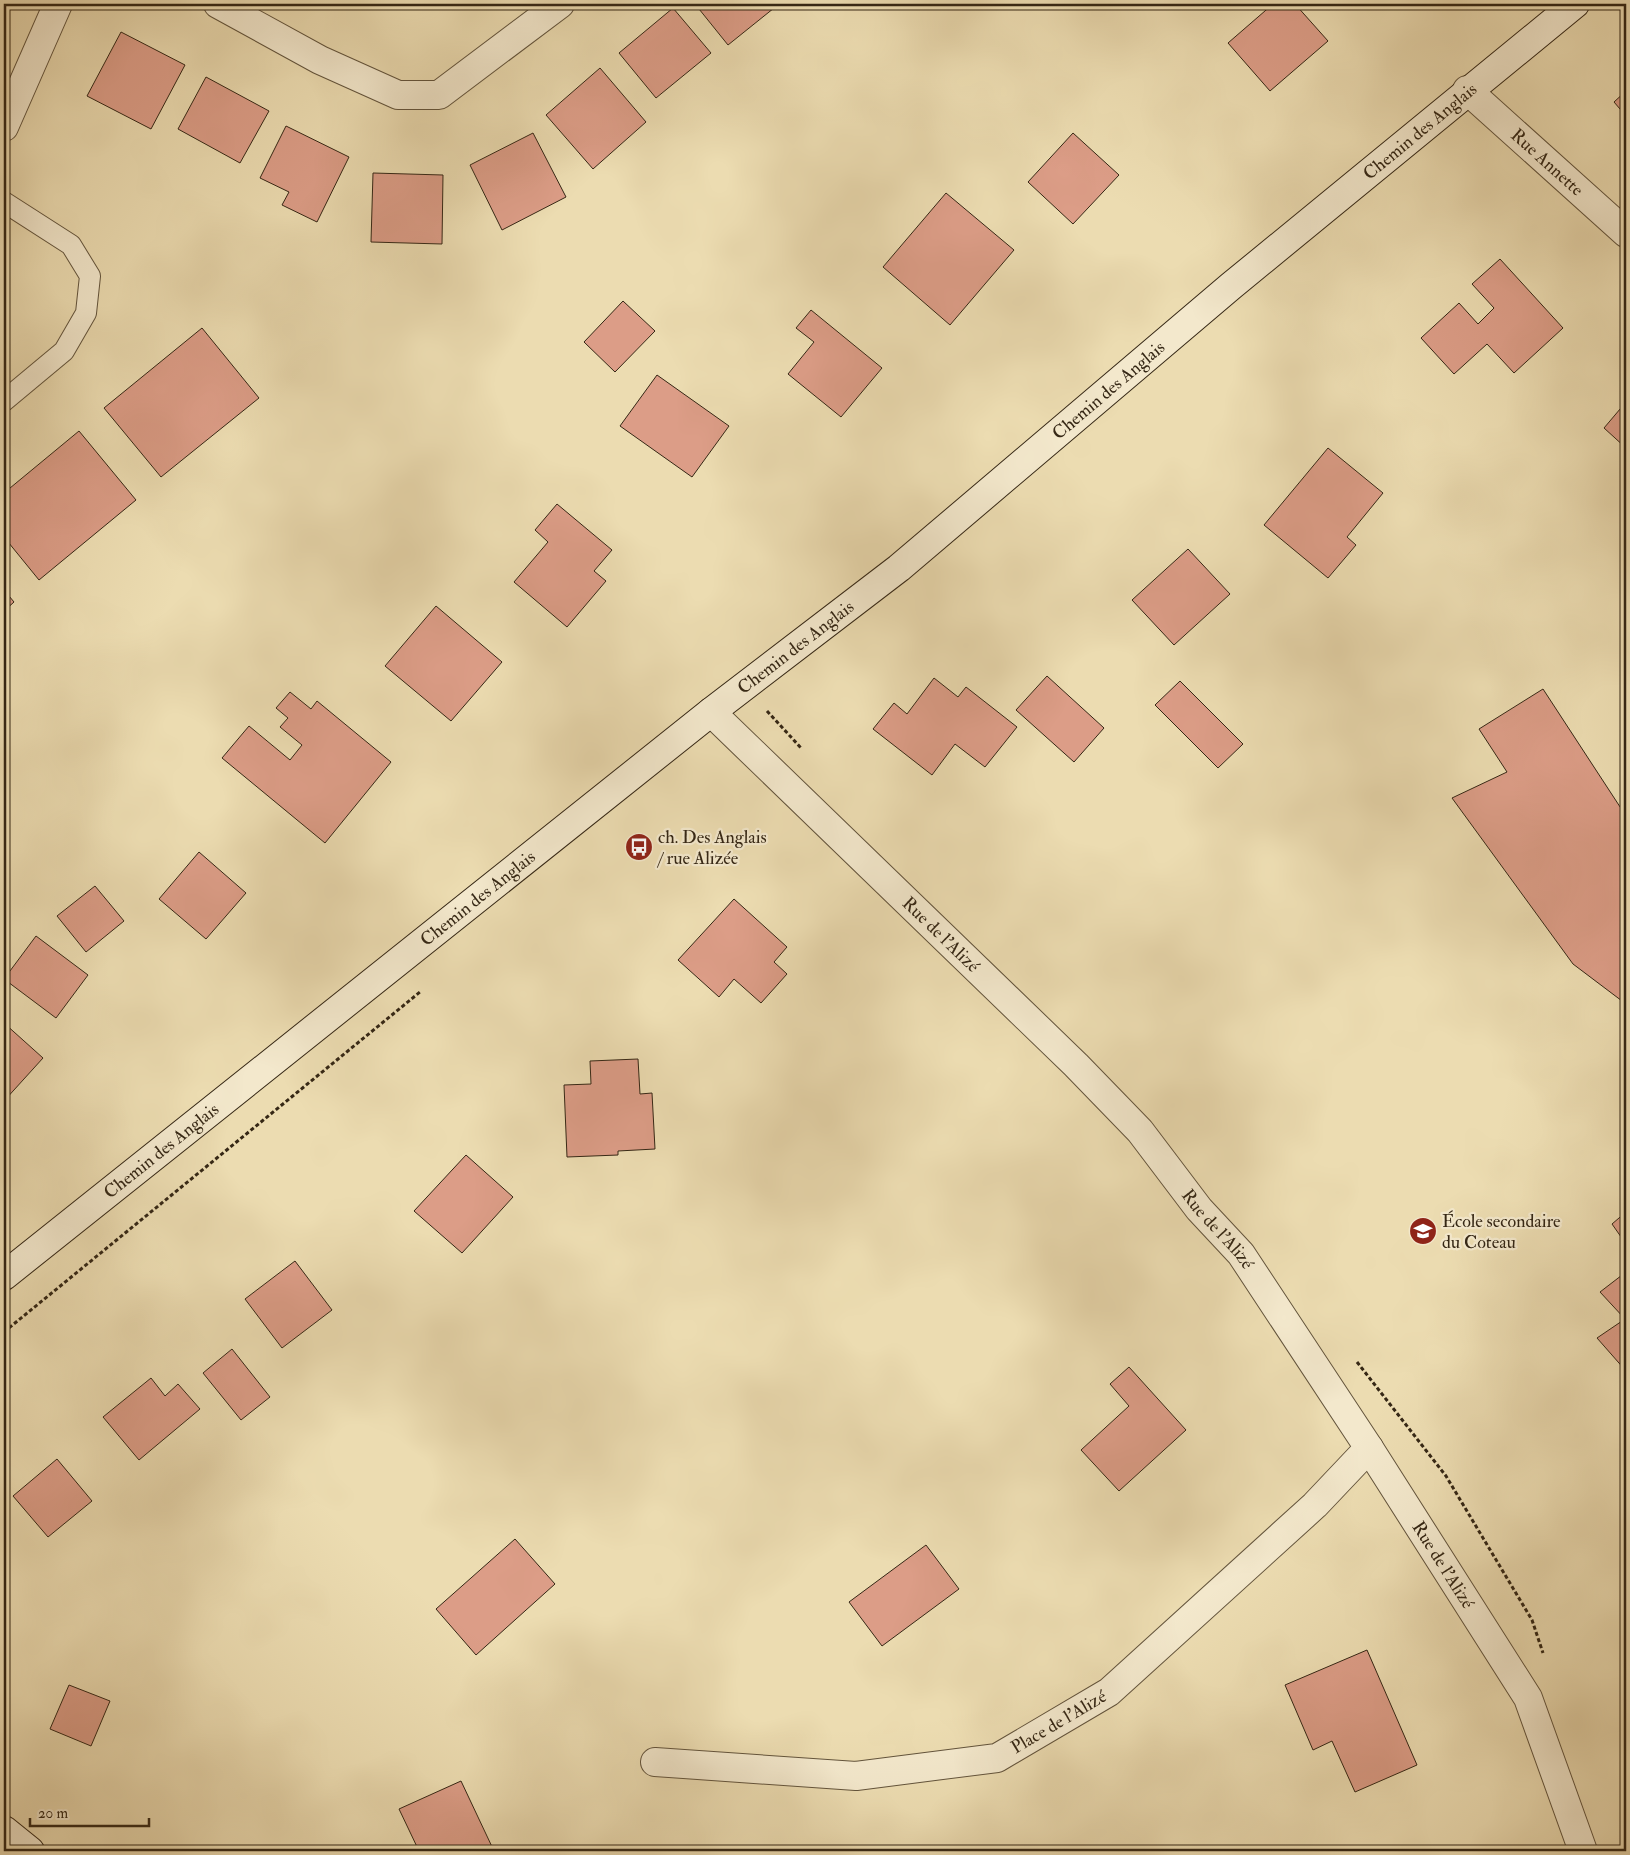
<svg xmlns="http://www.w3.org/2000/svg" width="1630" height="1855" viewBox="0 0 1630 1855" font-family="'IM FELL Double Pica',serif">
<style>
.building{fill:#dc9d87;stroke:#352715}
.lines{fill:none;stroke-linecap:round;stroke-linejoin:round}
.lane-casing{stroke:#63543c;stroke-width:22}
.street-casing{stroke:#63543c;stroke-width:30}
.secondary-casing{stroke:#352715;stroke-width:30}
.path{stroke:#352715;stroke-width:3;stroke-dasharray:4 2.5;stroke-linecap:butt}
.lane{stroke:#f3e8cc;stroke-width:20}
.street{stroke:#f3e8cc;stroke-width:28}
.secondary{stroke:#f3e8cc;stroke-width:28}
.labels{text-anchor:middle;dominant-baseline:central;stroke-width:4.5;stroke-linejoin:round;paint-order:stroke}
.street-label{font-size:18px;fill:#352715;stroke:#f3e8cc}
.poi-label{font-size:18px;fill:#352715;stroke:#f3e8cc;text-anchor:start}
</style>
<rect width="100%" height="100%" fill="#ecdcb1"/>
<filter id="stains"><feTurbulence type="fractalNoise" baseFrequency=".004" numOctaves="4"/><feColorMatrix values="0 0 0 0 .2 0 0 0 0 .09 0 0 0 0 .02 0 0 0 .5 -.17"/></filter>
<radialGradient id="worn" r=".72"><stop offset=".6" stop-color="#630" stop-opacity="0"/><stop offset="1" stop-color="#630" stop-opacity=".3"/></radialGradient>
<!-- building -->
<g class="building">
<path d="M 695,4 L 779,4 L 728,45 Z"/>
<path d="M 1273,4 L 1295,4 L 1328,41 L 1270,91 L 1228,43 Z"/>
<path d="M 673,8 L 711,53 L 656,98 L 619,53 Z"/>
<path d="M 121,32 L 185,65 L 151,129 L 87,96 Z"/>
<path d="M 600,68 L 646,122 L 593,169 L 546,115 Z"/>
<path d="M 206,77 L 269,111 L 240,163 L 178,129 Z"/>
<path d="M 1626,91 L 1626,116 L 1614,102 Z"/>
<path d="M 286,126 L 349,157 L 317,222 L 282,205 L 289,192 L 260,178 Z"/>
<path d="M 533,133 L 566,197 L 502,230 L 470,165 Z"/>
<path d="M 1073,133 L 1119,175 L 1073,224 L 1028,182 Z"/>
<path d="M 373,173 L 443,175 L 442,244 L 371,242 Z"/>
<path d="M 946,193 L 1014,250 L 950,325 L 883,267 Z"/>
<path d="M 1500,259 L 1563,328 L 1514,373 L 1487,344 L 1454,374 L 1421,338 L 1459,303 L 1478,324 L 1494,308 L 1472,284 Z"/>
<path d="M 623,301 L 655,331 L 615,372 L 584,342 Z"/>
<path d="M 811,310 L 882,368 L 841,417 L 788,374 L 814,342 L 796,328 Z"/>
<path d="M 202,328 L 259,398 L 161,477 L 104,408 Z"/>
<path d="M 657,375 L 729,426 L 692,477 L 620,426 Z"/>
<path d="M 1626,402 L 1626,448 L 1604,428 Z"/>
<path d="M 79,431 L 136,500 L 39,580 L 4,537 L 4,493 Z"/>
<path d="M 1328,448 L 1383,493 L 1347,537 L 1356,545 L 1328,578 L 1264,525 Z"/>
<path d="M 557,504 L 612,550 L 594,571 L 606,581 L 567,627 L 514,582 L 548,542 L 535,530 Z"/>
<path d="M 1188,549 L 1230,594 L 1174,645 L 1132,600 Z"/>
<path d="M 4,590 L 14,602 L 4,611 Z"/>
<path d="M 436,606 L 502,662 L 451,721 L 385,666 Z"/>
<path d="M 1047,676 L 1104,728 L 1074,762 L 1016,710 Z"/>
<path d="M 934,678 L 958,697 L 966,687 L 1017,727 L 985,767 L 955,744 L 932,775 L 873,729 L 894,703 L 907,714 Z"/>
<path d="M 1180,681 L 1243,744 L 1218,768 L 1155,705 Z"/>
<path d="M 1543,689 L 1626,816 L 1626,1004 L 1573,964 L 1452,798 L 1507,772 L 1479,729 Z"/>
<path d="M 290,692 L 311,709 L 317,701 L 391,762 L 325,843 L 222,758 L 249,726 L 290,760 L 302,745 L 280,727 L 288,718 L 276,708 Z"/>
<path d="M 199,852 L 246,893 L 206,939 L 159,899 Z"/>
<path d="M 95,886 L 124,921 L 86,952 L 57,916 Z"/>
<path d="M 734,899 L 787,947 L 774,962 L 787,974 L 761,1003 L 734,979 L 719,997 L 678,960 Z"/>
<path d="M 36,936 L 88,975 L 56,1018 L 4,979 Z"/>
<path d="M 4,1023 L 43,1058 L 4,1101 Z"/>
<path d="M 638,1059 L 640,1094 L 652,1093 L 655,1149 L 618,1151 L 618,1155 L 567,1157 L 564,1085 L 591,1084 L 590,1061 Z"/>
<path d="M 466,1155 L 513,1197 L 462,1253 L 414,1211 Z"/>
<path d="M 1626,1212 L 1626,1244 L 1612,1224 Z"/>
<path d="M 295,1261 L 332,1310 L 282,1348 L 245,1299 Z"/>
<path d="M 1626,1272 L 1626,1371 L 1597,1338 L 1625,1319 L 1600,1292 Z"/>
<path d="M 232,1349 L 270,1397 L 241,1420 L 203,1373 Z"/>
<path d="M 1129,1367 L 1186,1430 L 1119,1491 L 1081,1450 L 1129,1406 L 1110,1384 Z"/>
<path d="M 151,1378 L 165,1396 L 178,1384 L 200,1409 L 139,1460 L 103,1417 Z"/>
<path d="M 57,1459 L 92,1501 L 48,1537 L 13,1496 Z"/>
<path d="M 515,1539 L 555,1584 L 476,1655 L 436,1609 Z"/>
<path d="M 926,1545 L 959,1589 L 882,1646 L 849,1602 Z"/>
<path d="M 1367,1650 L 1417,1765 L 1355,1792 L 1332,1741 L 1313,1750 L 1285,1685 Z"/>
<path d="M 69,1685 L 110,1701 L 91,1746 L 50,1729 Z"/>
<path d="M 461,1781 L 494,1851 L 419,1851 L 399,1809 Z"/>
</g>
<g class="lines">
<!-- lane casing -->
<g class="lane-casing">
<path id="lane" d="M 4,202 L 71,245 L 90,276 L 86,313 L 64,351 L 4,401"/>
</g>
<!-- street casing -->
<g class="street-casing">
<g id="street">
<path d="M 218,4 L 320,60 L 398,95 L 439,95 L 560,4"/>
<path id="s1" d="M 1467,90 L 1626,233"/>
<path d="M 4,127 L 58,4"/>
<path id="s2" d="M 711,712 L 1076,1065 L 1140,1131 L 1199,1209 L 1241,1254 L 1369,1448 L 1528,1698 L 1583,1851"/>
<path id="s3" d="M 655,1762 L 856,1776 L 997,1758 L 1109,1692 L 1315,1505 L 1369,1448"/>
</g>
</g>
<!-- secondary casing -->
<g class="secondary-casing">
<g id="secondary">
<path id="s4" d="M 4,1276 L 711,712 L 899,568 L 1231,286 L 1575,4"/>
<path d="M 4,1830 L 30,1851"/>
</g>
</g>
<!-- path -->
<g class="path">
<path d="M 1610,9 L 1616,4"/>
<path d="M 767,711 L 802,749"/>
<path d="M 4,1332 L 420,992"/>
<path d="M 1357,1362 L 1446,1476 L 1532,1620 L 1543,1653"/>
</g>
<!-- lane -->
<use href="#lane" class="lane"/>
<!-- street -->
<use href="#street" class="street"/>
<!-- secondary -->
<use href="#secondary" class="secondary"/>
</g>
<!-- icons -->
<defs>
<g id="bus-disc" transform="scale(1.4375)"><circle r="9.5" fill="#8f2418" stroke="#f3e8cc"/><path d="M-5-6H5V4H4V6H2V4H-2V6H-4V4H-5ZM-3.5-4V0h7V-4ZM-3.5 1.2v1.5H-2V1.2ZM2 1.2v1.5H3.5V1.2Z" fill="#fff"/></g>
<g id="school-disc" transform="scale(1.4375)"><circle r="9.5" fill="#8f2418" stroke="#f3e8cc"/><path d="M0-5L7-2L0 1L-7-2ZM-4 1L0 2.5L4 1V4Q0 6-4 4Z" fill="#fff"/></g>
</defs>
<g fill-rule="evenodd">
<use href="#bus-disc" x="639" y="847"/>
<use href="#school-disc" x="1423" y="1231"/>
</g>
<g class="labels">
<!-- street labels -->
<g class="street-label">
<text stroke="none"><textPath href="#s4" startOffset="1821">Chemin des Anglais</textPath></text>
<text stroke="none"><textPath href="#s1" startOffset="108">Rue Annette</textPath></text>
<text stroke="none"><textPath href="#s4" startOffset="1416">Chemin des Anglais</textPath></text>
<text stroke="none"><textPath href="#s4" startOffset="1011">Chemin des Anglais</textPath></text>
<text stroke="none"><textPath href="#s4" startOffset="606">Chemin des Anglais</textPath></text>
<text stroke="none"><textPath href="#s2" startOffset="320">Rue de l'Alizé</textPath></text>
<text stroke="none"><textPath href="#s4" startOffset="201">Chemin des Anglais</textPath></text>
<text stroke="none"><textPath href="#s2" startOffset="725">Rue de l'Alizé</textPath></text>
<text stroke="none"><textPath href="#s2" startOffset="1130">Rue de l'Alizé</textPath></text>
<text stroke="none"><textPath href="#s3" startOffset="415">Place de l'Alizé</textPath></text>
</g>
<!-- poi labels -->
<g class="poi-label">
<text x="658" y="837">ch. Des Anglais<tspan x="658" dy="21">/ rue Alizée</tspan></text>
<text x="1442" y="1221">École secondaire<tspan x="1442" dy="21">du Coteau</tspan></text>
</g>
</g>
<!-- margin -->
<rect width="1630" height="1855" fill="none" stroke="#ecdcb1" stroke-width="20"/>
<rect x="5" y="5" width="1620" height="1845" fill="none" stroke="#352715" stroke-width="2.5"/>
<rect x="10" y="10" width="1610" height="1835" fill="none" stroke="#352715"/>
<!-- scale -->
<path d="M30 1818v8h119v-8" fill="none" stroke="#352715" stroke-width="2.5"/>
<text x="38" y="1818" font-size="15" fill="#352715" stroke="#f3e8cc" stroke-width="4" paint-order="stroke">20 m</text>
<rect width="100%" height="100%" filter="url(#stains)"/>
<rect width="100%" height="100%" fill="url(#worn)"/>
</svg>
